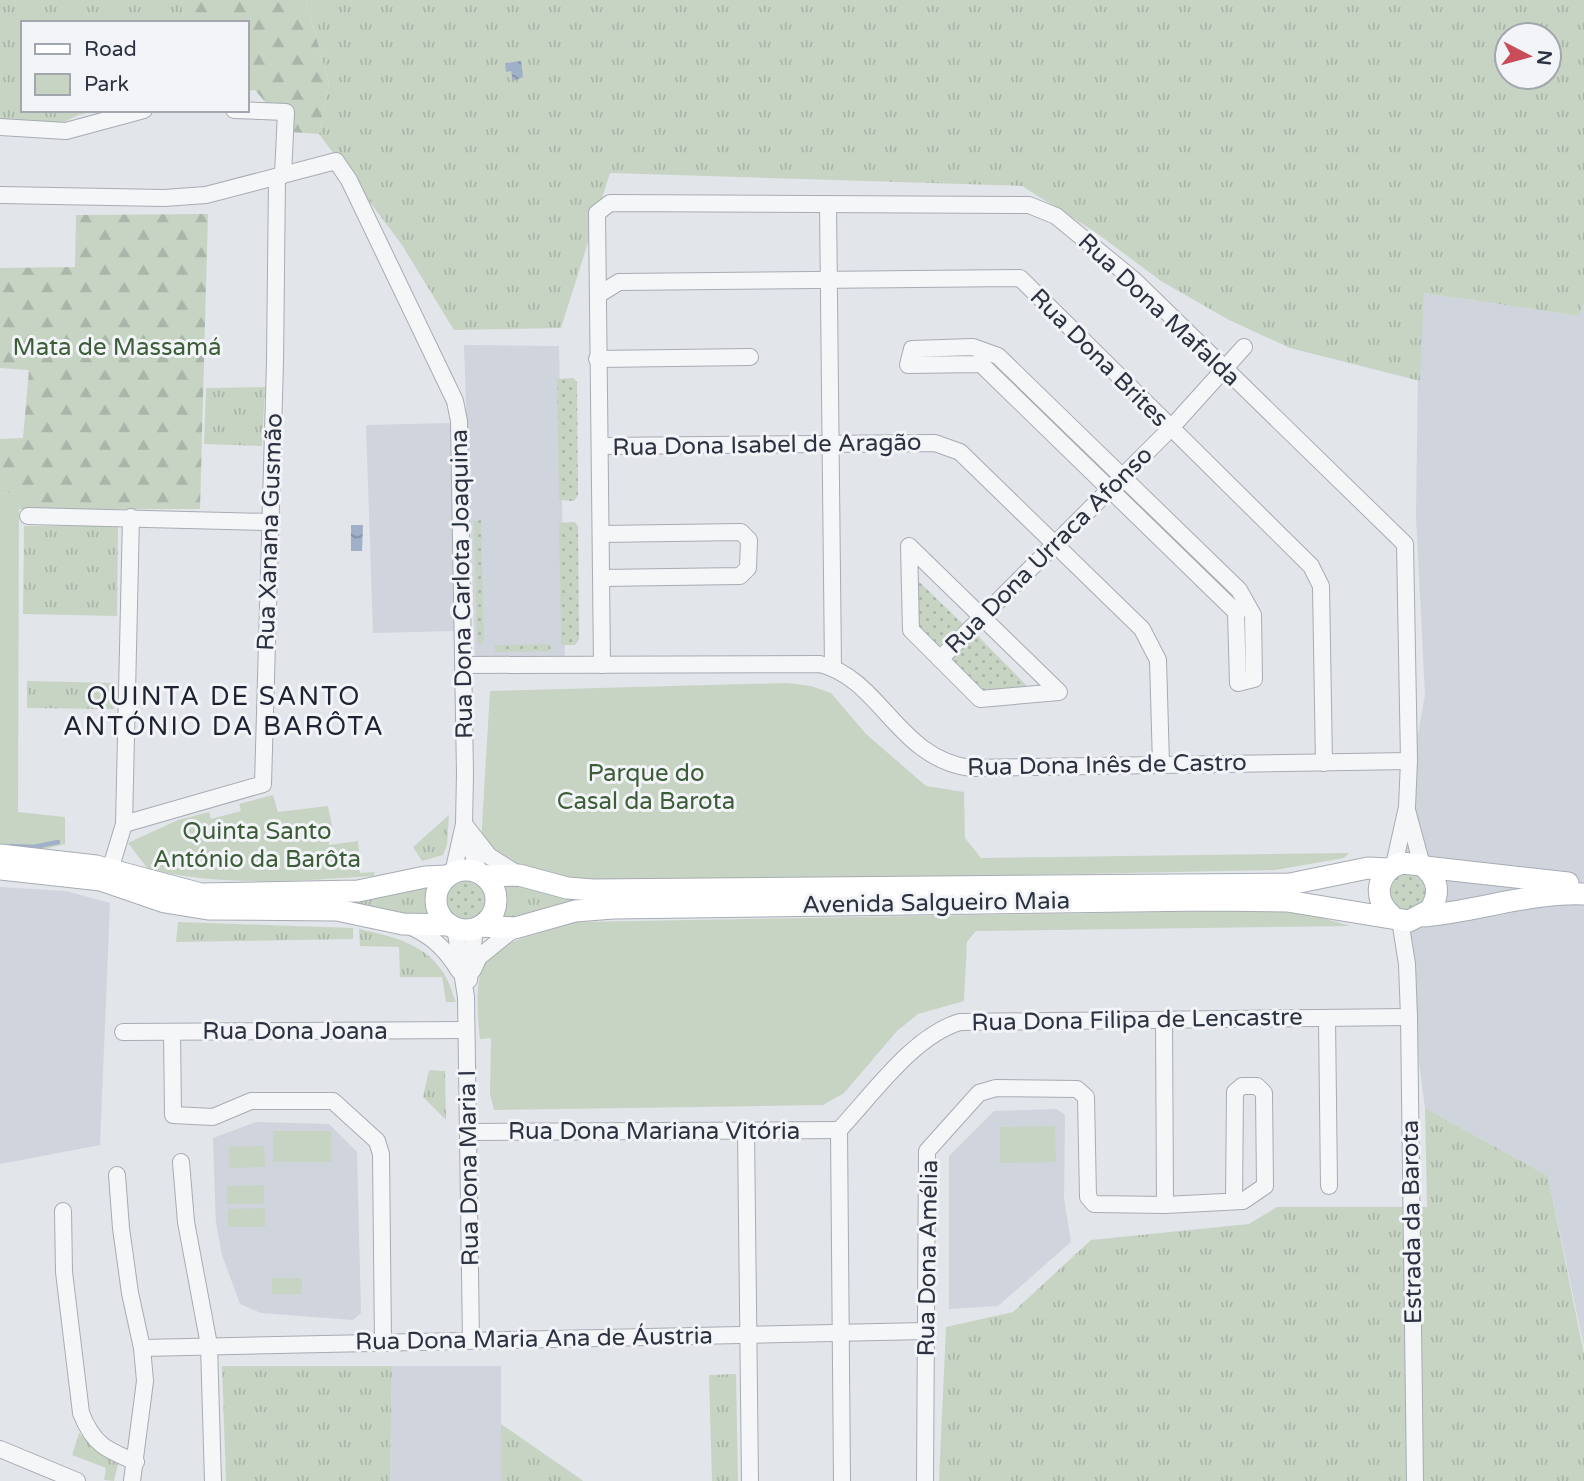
<svg xmlns="http://www.w3.org/2000/svg" width="1584" height="1481" viewBox="0 0 1584 1481" font-family="'Varela Round',sans-serif">
<style>
.built{fill:#d0d4dc}
.grass{fill:url(#grass-tufts);fill-rule:evenodd}
.forest{fill:url(#forest-firs)}
.park{fill:#c7d4c4}
.garden{fill:url(#garden-dots)}
.water{fill:url(#water-waves)}
.lines{fill:none;stroke-linecap:round;stroke-linejoin:round}
.stream{stroke:#9fb0c8;stroke-width:4.5}
.street-casing{stroke:#a7acb4;stroke-width:18}
.secondary-casing{stroke:#a7acb4;stroke-width:23}
.street{stroke:#f5f6f8;stroke-width:16}
.secondary{stroke:#fff;stroke-width:21}
.labels{text-anchor:middle;dominant-baseline:central;stroke-width:6;stroke-linejoin:round;paint-order:stroke}
.street-label{font-size:24px;fill:#2b3241;stroke:#f2f4f7}
.park-label{font-size:24px;fill:#3d5d39;stroke:#f2f4f7}
.neighbourhood-label{font-size:26px;letter-spacing:2px;fill:#1d2332;stroke:#f2f4f7}
</style>
<defs>
<pattern id="grass-tufts" width="24" height="20" patternUnits="userSpaceOnUse" patternTransform="scale(1.75)"><rect width="24" height="20" fill="#c7d4c4"/><path d="M3 7l-1-3M5 7V3M7 7l1-3M15 17l-1-3M17 17v-4M19 17l1-3" fill="none" stroke="#abb6aa"/></pattern>
<pattern id="forest-firs" width="22" height="20" patternUnits="userSpaceOnUse" patternTransform="scale(1.75)"><rect width="22" height="20" fill="#c7d4c4"/><path d="M5 1l3.5 6h-7zM16 11l3.5 6h-7z" fill="#abb6aa"/></pattern>
<pattern id="garden-dots" width="8" height="8" patternUnits="userSpaceOnUse" patternTransform="scale(1.75)"><rect width="8" height="8" fill="#c7d4c4"/><path d="M2 2h.1M6 6h.1" fill="none" stroke="#abb6aa" stroke-width="1.8" stroke-linecap="round"/></pattern>
<pattern id="water-waves" width="16" height="10" patternUnits="userSpaceOnUse" patternTransform="scale(1.75)"><rect width="16" height="10" fill="#9fb0c8"/><path d="M0 5q4-4 8 0t8 0" fill="none" stroke="#8290a4"/></pattern>
</defs>
<rect width="100%" height="100%" fill="#e2e5ea"/>
<!-- built -->
<g class="built">
<path d="M 1424,293 L 1579,316 L 1584,302 L 1584,1347 L 1548,1176 L 1425,1108 L 1414,1024 L 1414,954 L 1397,852 L 1425,695 L 1416,516 L 1418,369 Z"/>
<path d="M 464,345 L 559,346 L 565,658 L 475,658 Z"/>
<path d="M 452,423 L 456,631 L 373,633 L 366,425 Z"/>
<path d="M 0,887 L 66,891 L 110,903 L 100,1145 L 0,1164 Z"/>
<path d="M 1057,1109 L 1065,1115 L 1064,1199 L 1071,1242 L 998,1306 L 949,1309 L 949,1156 L 994,1111 Z"/>
<path d="M 256,1122 L 329,1124 L 357,1152 L 361,1313 L 353,1320 L 261,1313 L 240,1304 L 222,1255 L 216,1223 L 213,1138 Z"/>
<path d="M 392,1366 L 501,1366 L 501,1481 L 390,1481 Z"/>
</g>
<!-- grass -->
<g class="grass">
<path d="M 0,0 L 181,0 L 185,23 L 23,23 L 23,110 L 100,110 L 78,115 L 55,127 L 0,122 Z"/>
<path d="M 306,0 L 1584,0 L 1584,302 L 1579,316 L 1424,293 L 1420,381 L 1290,348 L 1229,320 L 1161,281 L 1095,232 L 1022,186 L 610,173 L 561,328 L 454,330 L 402,245 L 319,134 L 329,84 ZM 1507,35 L 1549,35 L 1549,77 L 1507,77 Z"/>
<path d="M 265,387 L 262,446 L 204,444 L 206,388 Z"/>
<path d="M 24,526 L 118,526 L 117,616 L 23,614 Z"/>
<path d="M 27,681 L 115,683 L 114,709 L 27,708 Z"/>
<path d="M 449,815 L 447,845 L 443,855 L 422,861 L 413,847 Z"/>
<path d="M 494,879 L 608,899 L 494,922 L 502,898 Z"/>
<path d="M 431,887 L 430,898 L 436,921 L 321,899 Z"/>
<path d="M 178,922 L 353,928 L 353,939 L 176,942 Z"/>
<path d="M 359,929 C 394,937 429,944 447,979 C 451,987 453,996 456,1002 L 446,1002 L 442,977 L 400,977 L 399,947 L 360,946 Z"/>
<path d="M 429,1070 L 445,1071 L 446,1120 L 423,1097 Z"/>
<path d="M 1425,1108 L 1548,1176 L 1584,1354 L 1584,1481 L 939,1481 L 946,1327 L 1013,1312 L 1091,1240 L 1249,1224 L 1277,1207 L 1427,1207 Z"/>
<path d="M 222,1366 L 392,1366 L 390,1481 L 226,1481 Z"/>
<path d="M 736,1374 L 738,1481 L 712,1481 L 709,1375 Z"/>
<path d="M 501,1424 L 582,1480 L 583,1481 L 501,1481 Z"/>
<path d="M 79,1433 L 98,1450 L 119,1460 L 114,1481 L 104,1480 L 106,1468 L 72,1455 Z"/>
</g>
<!-- forest -->
<g class="forest">
<path d="M 181,0 L 306,0 L 329,84 L 319,134 L 291,132 L 255,90 L 247,91 L 247,23 L 185,23 Z"/>
<path d="M 208,214 L 200,509 L 19,509 L 19,494 L 0,493 L 0,439 L 23,438 L 29,370 L 0,368 L 0,268 L 75,267 L 76,215 Z"/>
</g>
<!-- park -->
<g class="park">
<path d="M 0,493 L 19,494 L 18,812 L 65,817 L 65,844 L 41,850 L 0,846 Z"/>
<path d="M 787,683 L 811,686 L 831,693 L 866,734 L 926,786 L 964,792 L 965,838 L 981,858 L 1349,853 L 1344,858 L 1275,870 L 596,884 L 509,865 L 481,842 L 490,691 Z"/>
<path d="M 273,795 L 278,812 L 328,806 L 333,830 L 328,832 L 329,845 L 358,841 L 359,853 L 353,854 L 353,868 L 360,868 L 360,873 L 375,872 L 374,876 C 298,881 222,887 148,869 L 128,843 L 178,820 L 209,812 L 211,819 L 241,811 L 239,804 Z"/>
<path d="M 1270,910 L 1311,915 L 1351,926 L 976,931 L 967,942 L 964,1001 L 918,1014 L 897,1031 L 844,1093 L 823,1105 L 494,1110 L 490,1094 L 491,1038 L 480,1039 C 469,939 494,949 575,922 Z"/>
<path d="M 1055,1126 L 1056,1162 L 1000,1163 L 1000,1127 Z"/>
<rect x="273" y="1131" width="58" height="31"/>
<path d="M 264,1146 L 265,1167 L 229,1168 L 229,1147 Z"/>
<path d="M 264,1185 L 264,1204 L 227,1204 L 227,1186 Z"/>
<path d="M 265,1208 L 265,1227 L 228,1227 L 228,1209 Z"/>
<rect x="272" y="1278" width="30" height="16"/>
</g>
<!-- garden -->
<g class="garden">
<path d="M 573,378 L 577,382 L 578,495 L 574,501 L 559,500 L 557,379 Z"/>
<path d="M 481,520 L 484,640 L 480,645 L 477,640 L 474,521 Z"/>
<path d="M 575,522 L 578,526 L 579,639 L 575,645 L 561,645 L 559,523 Z"/>
<path d="M 914,577 L 963,624 L 937,649 L 917,629 Z"/>
<path d="M 971,629 L 1030,689 L 980,693 L 943,656 Z"/>
<path d="M 550,644 L 551,651 L 495,652 L 495,645 Z"/>
<path d="M 1398,871 L 1420,871 L 1430,896 L 1410,912 C 1393,907 1389,901 1389,883 Z"/>
<circle cx="466" cy="900" r="22"/>
</g>
<!-- water -->
<g class="water">
<path d="M 521,61 L 523,77 L 513,81 L 511,71 L 506,72 L 505,63 Z"/>
<path d="M 351,525 L 363,525 L 362,551 L 351,551 Z"/>
</g>
<g class="lines">
<!-- stream -->
<path class="stream" d="M 10,846 L 34,847 L 58,842"/>
<!-- street casing -->
<g class="street-casing">
<g id="street">
<path d="M 234,110 L 286,112 L 283,175"/>
<path d="M 0,127 L 66,131 L 144,110"/>
<path d="M 0,195 L 164,198 L 206,195 L 336,161 L 349,180 L 455,401 L 459,421 L 465,774 L 464,824 L 453,873"/>
<path d="M 828,204 L 833,668"/>
<path d="M 598,295 L 619,282 L 1020,278 L 1311,566 L 1321,586 L 1324,763"/>
<path d="M 973,347 L 998,356 L 1239,590 L 1253,615 L 1254,679 L 1238,683 L 1236,612 L 981,364 L 908,365 L 912,349 Z"/>
<path d="M 597,359 L 750,357"/>
<path d="M 600,446 L 935,443 L 960,452 L 1142,629 L 1158,660 L 1161,764"/>
<path d="M 28,516 L 269,522"/>
<path d="M 601,534 L 741,532 L 749,540 L 748,568 L 740,576 L 601,578"/>
<path d="M 909,546 L 1059,692 L 980,699 L 911,630 Z"/>
<path d="M 940,659 L 1170,429 L 1244,347"/>
<path d="M 464,665 L 820,664 C 881,679 898,759 971,768 L 1409,761"/>
<path d="M 602,665 L 597,213 L 610,203 L 1029,205 L 1056,216 L 1134,280 L 1405,544 L 1409,761 L 1407,807 L 1394,865"/>
<path d="M 1407,810 L 1422,865"/>
<path d="M 124,824 L 263,784 L 275,362 L 277,177"/>
<path d="M 464,824 L 489,856 L 519,875"/>
<path d="M 467,835 L 479,873"/>
<path d="M 110,870 L 124,824 L 131,517"/>
<path d="M 1400,920 L 1407,964 L 1409,1017 L 1415,1481"/>
<path d="M 409,926 C 432,936 446,949 459,971"/>
<path d="M 455,927 L 466,997 L 471,1340"/>
<path d="M 473,970 L 479,957 L 515,928"/>
<path d="M 469,980 L 475,928"/>
<path d="M 1327,1018 L 1329,1186"/>
<path d="M 1164,1020 L 1165,1205"/>
<path d="M 123,1032 L 466,1030"/>
<path d="M 172,1032 L 173,1115 L 213,1117 L 251,1101 L 333,1101 L 377,1141 L 381,1154 L 383,1342"/>
<path d="M 746,1130 L 750,1481"/>
<path d="M 469,1132 L 839,1130"/>
<path d="M 181,1162 L 186,1222 L 209,1345 L 213,1481"/>
<path d="M 117,1175 L 121,1228 L 130,1293 L 142,1348 L 145,1381 L 132,1481"/>
<path d="M 63,1211 L 64,1272 L 81,1413 C 93,1444 106,1450 136,1462"/>
<path d="M 142,1348 L 926,1331"/>
<path d="M 0,1449 L 77,1481"/>
<path d="M 842,1481 L 839,1130 C 872,1095 914,1035 960,1022 L 1409,1017"/>
<path d="M 925,1481 L 927,1151 L 979,1093 L 996,1088 L 1077,1089 L 1086,1097 L 1088,1197 L 1094,1204 L 1165,1205 L 1243,1201 L 1265,1186 L 1264,1093 L 1257,1086 L 1242,1086 L 1235,1092 L 1234,1201"/>
</g>
</g>
<!-- secondary casing -->
<g class="secondary-casing">
<g id="secondary">
<path d="M 0,855 L 96,866 L 201,894 L 358,891 L 425,877 L 447,876"/>
<path d="M 1425,867 L 1568,883"/>
<path d="M 0,869 L 101,880 L 165,902 L 208,909 L 337,910 L 403,924 L 450,925"/>
<circle cx="466" cy="900" r="30"/>
<path d="M 485,876 L 519,875 L 567,888 L 593,890 L 1290,884 L 1368,868 L 1389,869"/>
<path d="M 1424,916 C 1478,911 1530,892 1584,894"/>
<path d="M 481,926 L 515,928 L 575,911 L 613,908 L 1207,900 L 1287,901 L 1409,921 L 1430,910 C 1441,893 1438,878 1422,865 L 1401,863 C 1376,872 1372,899 1392,916"/>
</g>
</g>
<!-- street -->
<use href="#street" class="street"/>
<!-- secondary -->
<use href="#secondary" class="secondary"/>
</g>
<g class="labels">
<!-- street labels -->
<g class="street-label">
<text transform="translate(1159 310) rotate(43)">Rua Dona Mafalda</text>
<text transform="translate(1099 358) rotate(45)">Rua Dona Brites</text>
<text transform="translate(767 445) rotate(-1)">Rua Dona Isabel de Aragão</text>
<text transform="translate(270 532) rotate(-88)">Rua Xanana Gusmão</text>
<text transform="translate(1049 550) rotate(-45)">Rua Dona Urraca Afonso</text>
<text transform="translate(462 584) rotate(-91)">Rua Dona Carlota Joaquina</text>
<text transform="translate(1107 765) rotate(-1)">Rua Dona Inês de Castro</text>
<text transform="translate(936 903) rotate(-1)">Avenida Salgueiro Maia</text>
<text transform="translate(1137 1020) rotate(-1)">Rua Dona Filipa de Lencastre</text>
<text x="295" y="1031">Rua Dona Joana</text>
<text x="654" y="1131">Rua Dona Mariana Vitória</text>
<text transform="translate(469 1168) rotate(-91)">Rua Dona Maria I</text>
<text transform="translate(1412 1222) rotate(-91)">Estrada da Barota</text>
<text transform="translate(928 1258) rotate(-89)">Rua Dona Amélia</text>
<text transform="translate(534 1339) rotate(-1)">Rua Dona Maria Ana de Áustria</text>
</g>
<!-- park labels -->
<g class="park-label">
<text x="117" y="347">Mata de Massamá</text>
<text x="646" y="773">Parque do<tspan x="646" dy="28">Casal da Barota</tspan></text>
<text x="257" y="831">Quinta Santo<tspan x="257" dy="28">António da Barôta</tspan></text>
</g>
<!-- neighbourhood labels -->
<g class="neighbourhood-label">
<text x="224" y="696">QUINTA DE SANTO<tspan x="224" dy="30">ANTÓNIO DA BARÔTA</tspan></text>
</g>
</g>
<!-- legend -->
<rect x="21" y="21" width="228" height="91" fill="#f2f4f7" stroke="#a2a6ae" stroke-width="2"/>
<rect x="35" y="44" width="35" height="10" fill="#ffffff" stroke="#a2a6ae" stroke-width="2"/>
<text x="84" y="56" font-size="21" fill="#2b3241">Road</text>
<rect x="35" y="74" width="35" height="21" fill="#c7d4c4" stroke="#a2a6ae" stroke-width="2"/>
<text x="84" y="91" font-size="21" fill="#2b3241">Park</text>
<!-- north arrow -->
<g transform="translate(1528 56) rotate(96)"><circle r="33" fill="#f2f4f7" stroke="#a2a6ae" stroke-width="2"/>
<path d="M0-5L12 26L0 18L-12 26Z" fill="#c94d58"/>
<text y="-10" font-size="19" font-weight="bold" text-anchor="middle" fill="#2b3241">N</text>
</g>
</svg>
